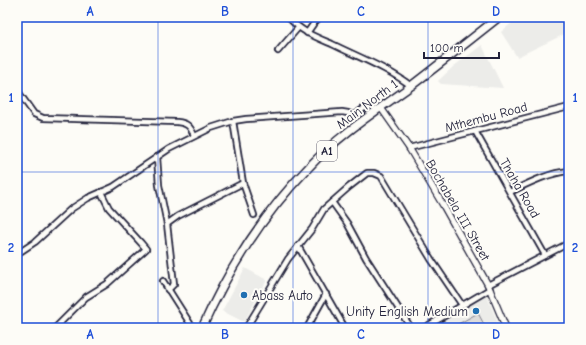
<svg xmlns="http://www.w3.org/2000/svg" width="586" height="345" viewBox="0 0 586 345" font-family="'Comic Neue',sans-serif">
<style>
.built{fill:#ecece9}
.green{fill:#dddcdb;stroke:#807f8b}
.lines{fill:none;stroke-linecap:round;stroke-linejoin:round}
.minor-casing{stroke:#22223b;stroke-width:8}
.tertiary-casing{stroke:#22223b;stroke-width:8}
.primary-casing{stroke:#22223b;stroke-width:10}
.minor{stroke:#fdfcf7;stroke-width:4.5}
.tertiary{stroke:#fdfcf7;stroke-width:5.5}
.primary{stroke:#fdfcf7;stroke-width:7}
.grid{fill:none;stroke:#1d4ed8;stroke-width:1;stroke-opacity:0.55}
.poi-dot{fill:#1f6fb2;stroke:#fdfcf7;stroke-width:1.5}
.labels{text-anchor:middle;dominant-baseline:central;stroke-width:4;stroke-linejoin:round;paint-order:stroke}
.shield{fill:#fdfcf7;stroke:#646373;stroke-width:1}
.shield-label{font-size:12px;font-weight:bold;fill:#22223b}
.street-label{font-size:13px;fill:#22223b;stroke:#fdfcf7}
.poi-label{font-size:13px;fill:#22223b;stroke:#fdfcf7;text-anchor:start}
.neatline{fill:none;stroke:#1d4ed8;stroke-width:1.5}
.grid-label{font-size:13px;text-anchor:middle;font-weight:bold;fill:#1d4ed8}
</style>
<rect width="100%" height="100%" fill="#fdfcf7"/>
<filter id="ink" filterUnits="userSpaceOnUse"><feTurbulence type="fractalNoise" baseFrequency=".025" numOctaves="2"/><feDisplacementMap in="SourceGraphic" scale="8" xChannelSelector="R" yChannelSelector="G"/><feConvolveMatrix kernelMatrix="1 2 1 2 8 2 1 2 1" color-interpolation-filters="sRGB"/></filter>
<g filter="url(#ink)">
<!-- built -->
<g class="built">
<path d="M 519,17 L 567,17 L 569,20 L 569,32 L 517,57 L 501,32 Z"/>
<path d="M 482,45 L 503,88 L 441,84 L 438,81 L 454,66 Z"/>
<path d="M 245,268 L 267,280 L 244,322 L 222,311 Z"/>
<path d="M 486,294 L 500,328 L 430,328 Z"/>
</g>
<!-- green -->
<path class="green" d="M 478,313 L 486,328 L 451,328 Z"/>
<g class="lines">
<!-- minor casing -->
<g class="minor-casing">
<g id="minor">
<path d="M 288,17 C 302,32 313,36 332,44 C 356,56 390,69 411,86"/>
<path d="M 307,33 L 314,23 L 320,17"/>
<path d="M 278,51 L 298,28"/>
<path d="M 17,90 L 34,114 L 43,118 L 177,122 C 187,123 190,126 194,135"/>
<path d="M 233,121 L 243,183 L 254,215"/>
<path d="M 475,131 L 545,255"/>
<path d="M 409,148 L 569,107"/>
<path d="M 157,157 L 159,185 L 167,224 L 174,284 L 168,290"/>
<path d="M 510,192 C 529,183 548,173 569,171"/>
<path d="M 332,202 L 347,223 L 366,258 L 411,328"/>
<path d="M 167,224 L 178,216 L 243,183"/>
<path d="M 298,246 L 345,328"/>
<path d="M 17,254 L 35,242 L 71,209 L 88,198 L 113,187 L 169,149 L 211,128 L 233,121 L 246,119 L 342,112 L 348,113 L 353,116 L 366,107"/>
<path d="M 163,281 L 191,325 L 195,327 L 194,328"/>
<path d="M 488,285 L 569,243"/>
<path d="M 55,328 L 86,297 L 107,284 L 146,249 L 141,243 L 109,208 L 101,192"/>
<path d="M 246,328 L 288,259 L 312,229 L 324,209 L 349,187 L 367,173 L 374,173 L 381,176 L 431,259 L 462,305"/>
<path d="M 307,328 L 326,294"/>
<path d="M 424,328 L 490,289"/>
</g>
</g>
<!-- tertiary casing -->
<g class="tertiary-casing">
<path id="tertiary" d="M 381,108 L 409,148 L 443,205 L 488,285 L 506,328"/>
</g>
<!-- primary casing -->
<g class="primary-casing">
<path id="primary" d="M 202,328 C 229,268 263,214 309,167 C 338,136 376,111 411,86 C 441,63 470,40 499,17"/>
</g>
<!-- minor -->
<use href="#minor" class="minor"/>
<!-- tertiary -->
<use href="#tertiary" class="tertiary"/>
<!-- primary -->
<use href="#primary" class="primary"/>
</g>
</g>
<!-- grid -->
<path class="grid" d="M 158,17 L 158,328M 293,17 L 293,328M 428,17 L 428,328M 17,172 L 569,172"/>
<!-- markers -->
<g class="poi-dot">
<circle cx="244" cy="295" r="4"/>
<circle cx="476" cy="311" r="4"/>
</g>
<g class="labels">
<!-- shield labels -->
<rect class="shield" x="317" y="141" width="20" height="20" rx="3"/>
<g class="shield-label">
<text x="327" y="151">A1</text>
</g>
<!-- street labels -->
<g class="street-label">
<text transform="translate(367 104) rotate(-37)">Main North 1</text>
<text transform="translate(486 117) rotate(-15)">Mthembu Road</text>
<text transform="translate(520 188) rotate(60)">Thaha Road</text>
<text transform="translate(458 210) rotate(60)">Bochabela III Street</text>
</g>
<!-- poi labels -->
<g class="poi-label">
<text x="252" y="295">Abass Auto</text>
<text x="468" y="311" text-anchor="end">Unity English Medium</text>
</g>
</g>
<!-- margin -->
<rect width="586" height="345" fill="none" stroke="#fdfcf7" stroke-width="44"/>
<!-- scale -->
<path d="M424 52v6h75v-6" fill="none" stroke="#22223b" stroke-width="2"/>
<text x="430" y="52" font-size="12" fill="#22223b" stroke="#fdfcf7" stroke-width="3" paint-order="stroke">100 m</text>
<rect x="22" y="22" width="542" height="301" class="neatline"/>
<g class="grid-label">
<text x="90" y="16">A</text>
<text x="225" y="16">B</text>
<text x="361" y="16">C</text>
<text x="496" y="16">D</text>
<text x="11" y="102">1</text>
<text x="575" y="102">1</text>
<text x="11" y="252">2</text>
<text x="575" y="252">2</text>
<text x="90" y="339">A</text>
<text x="225" y="339">B</text>
<text x="361" y="339">C</text>
<text x="496" y="339">D</text>
</g>
</svg>
